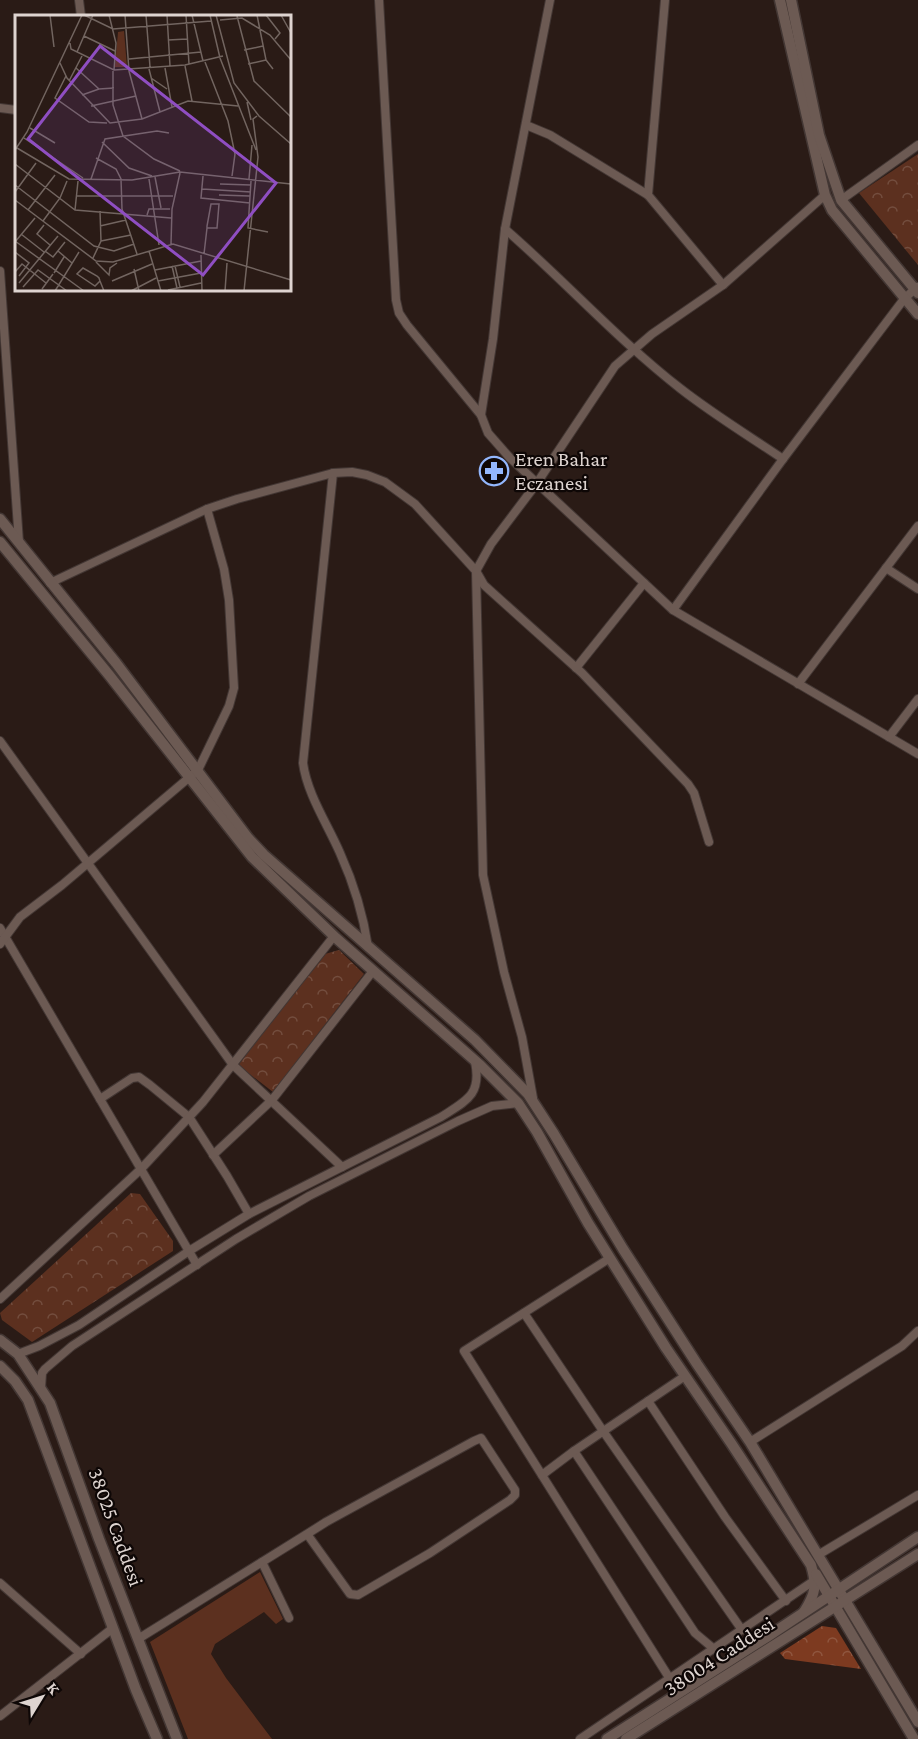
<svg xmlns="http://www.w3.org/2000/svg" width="918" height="1739" viewBox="0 0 918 1739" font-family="'Crimson Pro',serif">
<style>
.green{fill:#5c301f}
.forest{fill:url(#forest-crowns)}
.park{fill:url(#park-crowns)}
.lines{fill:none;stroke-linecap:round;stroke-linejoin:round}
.street-casing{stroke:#433734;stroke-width:10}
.secondary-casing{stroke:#433734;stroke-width:13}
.street{stroke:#6c5a53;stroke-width:8}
.secondary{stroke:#6c5a53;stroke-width:10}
.labels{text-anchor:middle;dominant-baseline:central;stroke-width:4.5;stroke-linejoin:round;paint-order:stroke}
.poi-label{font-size:21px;fill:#ded4d0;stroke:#0e0706;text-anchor:start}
.street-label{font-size:21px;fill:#ded4d0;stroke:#0e0706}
.inset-road{fill:none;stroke:#726560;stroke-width:1.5}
.view{fill:#8f4ec2;fill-opacity:0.15;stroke:#8f4ec2;stroke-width:3}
.inset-edge{fill:none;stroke:#ded4d0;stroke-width:3}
</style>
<defs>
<pattern id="forest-crowns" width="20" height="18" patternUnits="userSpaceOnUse" patternTransform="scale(1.5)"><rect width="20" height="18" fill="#7d3a20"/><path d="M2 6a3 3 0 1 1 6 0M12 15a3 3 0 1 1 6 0" fill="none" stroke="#8f563f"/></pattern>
<pattern id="park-crowns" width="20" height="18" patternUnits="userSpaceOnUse" patternTransform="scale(1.5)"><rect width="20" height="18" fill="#5c301f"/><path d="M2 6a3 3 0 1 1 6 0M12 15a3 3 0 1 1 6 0" fill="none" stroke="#734d3e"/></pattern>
</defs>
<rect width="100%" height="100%" fill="#2a1b16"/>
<!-- green -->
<path class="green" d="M 260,1572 L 283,1619 L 276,1624 L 264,1612 L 215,1644 L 211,1654 L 226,1678 L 272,1739 L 188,1739 L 150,1642 Z"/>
<!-- forest -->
<path class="forest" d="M 822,1626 L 836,1628 L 861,1669 L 785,1659 L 780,1653 Z"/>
<!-- park -->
<g class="park">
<path d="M 918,154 L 918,265 L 859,193 Z"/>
<path d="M 339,950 L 364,974 L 273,1092 L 238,1065 L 325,954 Z"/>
<path d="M 131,1193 L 140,1194 L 173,1241 L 173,1251 L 32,1342 L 2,1320 L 0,1313 Z"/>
</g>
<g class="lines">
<!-- street casing -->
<g class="street-casing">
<g id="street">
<path d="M 79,0 L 81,16"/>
<path d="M 379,0 L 396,300 L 399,313 L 407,325 L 481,415"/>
<path d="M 550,0 L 505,229 L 493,339 L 481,415 L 488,433 L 510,458 L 673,610 L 918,754"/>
<path d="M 665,0 L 648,195 L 723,285"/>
<path d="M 0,108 L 16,110"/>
<path d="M 526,125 L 550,135 L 648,195"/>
<path d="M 841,200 L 918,145"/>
<path d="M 505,229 C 565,281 618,340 681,389 C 713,414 749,436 783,459"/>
<path d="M 0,271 L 19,542"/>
<path d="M 333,473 L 303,763 C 307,794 328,825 340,853 C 354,884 363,913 368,947"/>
<path d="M 886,568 L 918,589"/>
<path d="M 50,583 L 207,509 L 237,499 L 333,473 L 352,472 L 367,475 L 385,482 L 415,504 L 476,571 L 484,585 L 582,673 L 688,784 L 694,793 L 709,842"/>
<path d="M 673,610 L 783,459 L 904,299 L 917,287"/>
<path d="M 576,668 L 644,583"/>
<path d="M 798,684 L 918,526"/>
<path d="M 889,737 L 918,699"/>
<path d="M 0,741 L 233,1065 L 342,1167"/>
<path d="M 0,928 L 197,1265"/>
<path d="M 0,944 L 20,917 L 62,885 L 198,770 L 229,706 L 234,688 L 229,600 L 224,569 L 207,509"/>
<path d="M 533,1098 L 522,1037 L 504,972 L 483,875 L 476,571 L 491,544 L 537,483 L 615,366 L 652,334 L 723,285 L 825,195"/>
<path d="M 100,1099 L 132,1078 L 139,1077 L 150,1085 L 189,1117 L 227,1176 L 249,1214"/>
<path d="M 213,1155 L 272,1100 L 373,971"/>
<path d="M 610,1258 L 464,1351 L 670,1679"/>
<path d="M 0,1299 L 141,1169 L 203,1102 L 334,936"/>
<path d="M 524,1313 L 603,1431 L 742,1630"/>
<path d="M 18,1354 L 39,1346 L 79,1325 L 189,1251 L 249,1214 L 441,1117 C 466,1101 482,1095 475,1062"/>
<path d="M 41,1389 L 42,1373 L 45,1369 L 72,1346 L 236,1239 L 309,1196 L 458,1121 L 492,1106 L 518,1103"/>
<path d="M 648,1401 L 725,1517 L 786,1601"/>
<path d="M 750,1442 L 902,1346 L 918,1331"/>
<path d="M 574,1451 L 695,1633 L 714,1649"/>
<path d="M 542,1475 L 574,1451 L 685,1376"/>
<path d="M 818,1555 L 918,1495"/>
<path d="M 262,1562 L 289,1618"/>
<path d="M 0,1583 L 81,1654"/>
<path d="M 138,1639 L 307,1534 L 326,1522 L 474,1441 L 481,1438 L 515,1490 L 515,1495 L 510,1500 L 430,1553 L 358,1595 L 350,1594 L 307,1534"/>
<path d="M 0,1716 L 113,1628"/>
<path d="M 580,1739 L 815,1580"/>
</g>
</g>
<!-- secondary casing -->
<g class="secondary-casing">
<g id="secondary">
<path d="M 780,0 L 825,195 L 832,210 L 918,314"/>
<path d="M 791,0 L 819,135 L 841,200 L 918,293"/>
<path d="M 0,519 L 116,663 L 248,838 L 264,855 L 475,1040 L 528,1094 L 554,1134 L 623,1249 L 697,1364 L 750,1442 L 918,1722"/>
<path d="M 0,542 L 109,675 L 252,857 L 336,938 L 480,1065 L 518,1103 L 537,1132 L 588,1223 L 666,1348 L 731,1443 L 811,1565 C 817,1585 816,1593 804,1612"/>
<path d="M 0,1340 L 18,1354 L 50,1403 L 99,1539 L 177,1739"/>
<path d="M 0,1366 L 15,1381 L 28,1400 L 136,1690 L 157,1739"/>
<path d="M 816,1574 L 914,1739"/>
<path d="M 607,1739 L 767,1637 L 918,1537"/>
<path d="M 626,1739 L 918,1554"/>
</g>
</g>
<!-- street -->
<use href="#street" class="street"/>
<!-- secondary -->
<use href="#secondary" class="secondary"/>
</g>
<!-- icons -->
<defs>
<g id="pharmacy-ring" transform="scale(1.5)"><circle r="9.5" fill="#0e0706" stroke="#93b7fd" stroke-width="1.5"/><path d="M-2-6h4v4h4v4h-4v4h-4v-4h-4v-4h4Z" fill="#93b7fd"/></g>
</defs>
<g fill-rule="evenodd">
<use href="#pharmacy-ring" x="494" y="471"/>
</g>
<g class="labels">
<!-- poi labels -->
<g class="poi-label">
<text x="515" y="459">Eren Bahar<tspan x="515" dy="24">Eczanesi</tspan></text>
</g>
<!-- street labels -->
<g class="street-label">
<text transform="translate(116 1527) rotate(70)">38025 Caddesi</text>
<text transform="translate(719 1656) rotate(-33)">38004 Caddesi</text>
</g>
</g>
<!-- overview -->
<g transform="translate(15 15)">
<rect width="276" height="276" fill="#2a1b16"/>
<path d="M 109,16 L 112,52 L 100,52 L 103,17 Z" fill="#5c301f"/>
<path class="inset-road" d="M 35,0 L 39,32M 69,0 L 98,14 L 196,6M 94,0 L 101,28 L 99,55M 110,0 L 114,56 L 127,104M 131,0 L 135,52M 152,0 L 155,51M 171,0 L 174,49M 177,0 L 188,46M 195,0 L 205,43 L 241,135M 201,0 L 219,68 L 244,101 L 276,129M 242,0 L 251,45 L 258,54M 251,0 L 265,18 L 260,24M 266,0 L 276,18M 222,1 L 239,66 L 276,102M 205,5 L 227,3 L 255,20 L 276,45M 69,21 L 100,36M 153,25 L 172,24M 55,28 L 56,34 L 99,55 L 170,50 L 208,41M 229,35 L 248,31M 62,37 L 78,0M 114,44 L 186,37M 190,47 L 213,106 L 220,139 L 217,161M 45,48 L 52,63 L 95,108 L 127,104 L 173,86 L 223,91M 233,49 L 251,45M 170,51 L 177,86M 61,53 L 84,74 L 99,73M 150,53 L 157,92M 134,54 L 145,97M 98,56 L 98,90 L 108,121 L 139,144 L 165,156M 51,61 L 40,83 L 74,107 L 92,108M 136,63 L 152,74M 54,66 L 67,41M 67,80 L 84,74M 232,87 L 236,105M 76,91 L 121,81M 15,113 L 40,128M 9,123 L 68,163M 87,127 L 114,153 L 137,161M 2,133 L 54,164 L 117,165 L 165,157 L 276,169M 0,135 L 12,117 L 67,0M 81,143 L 101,154 L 106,164 L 107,194 L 122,239M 0,149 L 60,195 L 156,203M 188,161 L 186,183 L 235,188M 140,162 L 146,193M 76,164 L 90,124 L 142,116 L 154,118M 134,164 L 144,230M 234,164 L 237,130M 236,166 L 233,213 L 253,217M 205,169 L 236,170M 0,170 L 79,231 L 99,236 L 119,229M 187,174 L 236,177M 0,177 L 21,148M 204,180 L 235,181M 62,181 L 158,181M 0,185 L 81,246 L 98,247 L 158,229 L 276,265M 13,195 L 40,160M 60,195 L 63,166M 132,200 L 134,194 L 155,194M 28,206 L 45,183 L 52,166M 29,210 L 22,219 L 35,230M 85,211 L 111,205M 6,219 L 29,237M 0,226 L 69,276M 86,226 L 116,220M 0,227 L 20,203M 156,229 L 157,194 L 165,158M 30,236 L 38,242 L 50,227M 43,236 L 57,248M 134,236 L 146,276M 0,237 L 14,248 L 4,261M 189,239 L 192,213 L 192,211 L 196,189 L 204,189 L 202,213 L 192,213M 186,240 L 187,276M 78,243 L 86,226 L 85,196M 81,247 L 94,260 L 95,253 L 102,248M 157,251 L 162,273M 160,251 L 165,272M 119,254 L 124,276M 140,255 L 186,246M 0,257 L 7,249 L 31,268M 39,258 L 49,242M 85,266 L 80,271 L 62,259 L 68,253 L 82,261 L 84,263 L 85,266 L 89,276M 97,266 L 137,249M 143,266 L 186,258M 4,268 L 43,221M 8,272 L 23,255 L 52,276M 27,274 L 38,259M 153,275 L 186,268M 40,276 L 64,237M 116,276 L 141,263M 210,276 L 212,248M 229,276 L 243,142 L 238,104 L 242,101"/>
<path class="view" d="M 85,31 L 261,168 L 188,260 L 13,124 Z"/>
<rect width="276" height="276" class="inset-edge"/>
</g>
<!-- north arrow -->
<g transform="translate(42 1697) rotate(52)" stroke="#0e0706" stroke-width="4.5" paint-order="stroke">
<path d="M0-4.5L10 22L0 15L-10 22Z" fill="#ded4d0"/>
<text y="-9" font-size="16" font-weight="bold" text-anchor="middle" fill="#ded4d0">K</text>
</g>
</svg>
